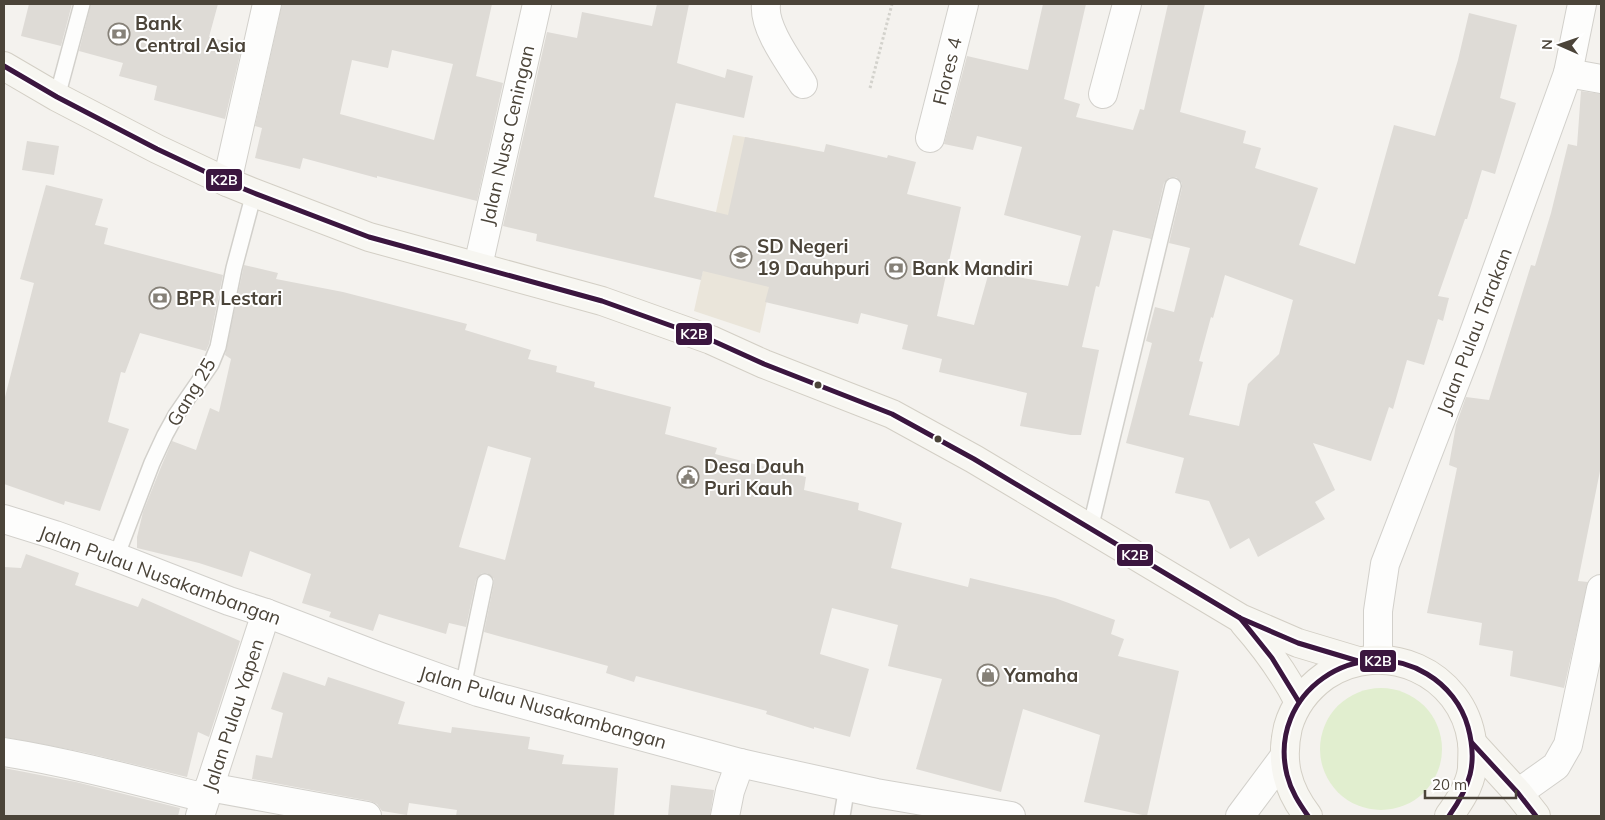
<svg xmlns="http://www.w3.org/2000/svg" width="1605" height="820" viewBox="0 0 1605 820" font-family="Mulish,sans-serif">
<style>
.education{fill:#eae5da}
.green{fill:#e1eecf}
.building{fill:#dedbd6;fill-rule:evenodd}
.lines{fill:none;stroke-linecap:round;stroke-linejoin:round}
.service-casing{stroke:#d2d0cb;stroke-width:18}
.minor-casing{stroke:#d2d0cb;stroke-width:30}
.tertiary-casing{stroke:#d2d0cb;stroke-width:30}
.secondary-casing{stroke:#d3cfc5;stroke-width:30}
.path{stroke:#d3d2cc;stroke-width:3;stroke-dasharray:2.5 2.5;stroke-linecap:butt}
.service{stroke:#fdfdfc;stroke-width:15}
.minor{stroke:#fdfdfc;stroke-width:28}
.tertiary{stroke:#fdfdfc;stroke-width:28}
.secondary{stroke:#f7f6f1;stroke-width:28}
.bus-1-casing{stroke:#fff;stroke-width:9}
.bus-1{stroke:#3b163f;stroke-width:5}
.bus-dot{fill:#4b4439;stroke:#fff;stroke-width:2}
.labels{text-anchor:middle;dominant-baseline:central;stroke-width:4;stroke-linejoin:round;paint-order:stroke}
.poi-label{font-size:19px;font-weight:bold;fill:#4b4439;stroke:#fff;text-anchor:start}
.street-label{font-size:19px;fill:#4b4439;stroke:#fff}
.line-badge{stroke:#fff;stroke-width:2}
.badge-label{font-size:14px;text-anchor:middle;font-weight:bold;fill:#fff}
</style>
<rect width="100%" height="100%" fill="#f4f2ee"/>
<!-- education -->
<path class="education" d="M 733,135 L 800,147 L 760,333 L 694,311 Z"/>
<!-- green -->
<circle class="green" cx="1381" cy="749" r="61"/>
<!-- building -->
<g class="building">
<path d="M 29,4 L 72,4 L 61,46 L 21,36 Z"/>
<path d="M 91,4 L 218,4 L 209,37 L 242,46 L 225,119 L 154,100 L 157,86 L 119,76 L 123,63 L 79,51 Z"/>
<path d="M 282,4 L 492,4 L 476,76 L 503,83 L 477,201 L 377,176 L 377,178 L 303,158 L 300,169 L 255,158 L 262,128 L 255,126 ZM 392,50 L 453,64 L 434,140 L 340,114 L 352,60 L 388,68 Z"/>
<path d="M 657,4 L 689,4 L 677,63 L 725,78 L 727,69 L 753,76 L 744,118 L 676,103 L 654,197 L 728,215 L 745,137 L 824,152 L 826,144 L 887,158 L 888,155 L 916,162 L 907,194 L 961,207 L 937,316 L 974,325 L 989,272 L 1068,286 L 1081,236 L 1004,215 L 1022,147 L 977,136 L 973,150 L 944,144 L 967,56 L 1028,70 L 1043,4 L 1086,4 L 1064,99 L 1080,104 L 1076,117 L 1133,130 L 1140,109 L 1144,110 L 1168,4 L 1205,4 L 1180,112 L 1246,131 L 1243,143 L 1261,148 L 1255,168 L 1318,188 L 1299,245 L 1355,264 L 1394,125 L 1435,136 L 1458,60 L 1469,13 L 1517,25 L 1500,98 L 1516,103 L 1495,174 L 1482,170 L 1467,219 L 1465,219 L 1438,296 L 1449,298 L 1443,321 L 1438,319 L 1424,365 L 1407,360 L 1393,409 L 1389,407 L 1371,461 L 1313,443 L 1335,490 L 1315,502 L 1325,519 L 1258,557 L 1249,538 L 1230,549 L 1209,501 L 1175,493 L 1184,458 L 1126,443 L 1152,343 L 1146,341 L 1155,307 L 1174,312 L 1190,248 L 1169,243 L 1182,188 L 1182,183 L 1176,177 L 1170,177 L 1164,183 L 1151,239 L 1113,230 L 1099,287 L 1096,286 L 1082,347 L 1099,350 L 1081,435 L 1071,435 L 1020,426 L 1027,393 L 939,372 L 942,359 L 902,349 L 908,325 L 861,313 L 858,324 L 765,302 L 769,287 L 703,271 L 701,280 L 536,241 L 537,234 L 503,226 L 547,32 L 577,38 L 582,12 L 652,26 ZM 1225,275 L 1293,300 L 1279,354 L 1248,384 L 1239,426 L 1189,415 L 1203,362 L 1199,361 L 1211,317 L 1213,318 Z"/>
<path d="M 1581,91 L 1601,94 L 1601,466 L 1578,581 L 1588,582 L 1564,688 L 1510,676 L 1513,651 L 1479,645 L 1482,623 L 1427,613 L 1457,468 L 1449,465 L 1456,425 L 1466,397 L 1489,400 L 1531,265 L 1535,266 L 1551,213 L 1568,144 L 1577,146 Z"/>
<path d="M 27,141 L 59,146 L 54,175 L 22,170 Z"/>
<path d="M 46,185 L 103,199 L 95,225 L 108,228 L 104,244 L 223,275 L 209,344 L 206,351 L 140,333 L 125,373 L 121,372 L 108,422 L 129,429 L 100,511 L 65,501 L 64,505 L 4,484 L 4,401 L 34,283 L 20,279 Z"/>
<path d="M 244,265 L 278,273 L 276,279 L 343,292 L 467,324 L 465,330 L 531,350 L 528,359 L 557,366 L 556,372 L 595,382 L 594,387 L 671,407 L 665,434 L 717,448 L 715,454 L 806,477 L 804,490 L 859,503 L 858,510 L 902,523 L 891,568 L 968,587 L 970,578 L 1055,598 L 1115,620 L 1111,634 L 1124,639 L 1118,656 L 1179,671 L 1147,816 L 1084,802 L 1100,735 L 1023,709 L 1001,792 L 916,769 L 942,679 L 888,666 L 898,625 L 832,608 L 820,654 L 869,669 L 850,737 L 814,727 L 814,729 L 766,714 L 767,711 L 636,676 L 634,682 L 606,673 L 608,666 L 484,632 L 494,583 L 494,579 L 487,573 L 482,573 L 476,580 L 466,627 L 449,623 L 446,634 L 379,614 L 373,631 L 329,617 L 331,612 L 302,603 L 311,574 L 250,551 L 242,577 L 199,563 L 137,548 L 137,537 L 143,512 L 161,467 L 172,441 L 196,450 L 210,408 L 219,412 L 231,359 L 225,355 ZM 488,446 L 531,458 L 505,560 L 459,547 Z"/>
<path d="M 26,554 L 79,573 L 75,585 L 138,607 L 142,598 L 240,641 L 209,737 L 198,732 L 187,777 L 83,752 L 4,737 L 4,567 L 21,568 Z"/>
<path d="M 283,672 L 325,686 L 328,677 L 405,702 L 398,724 L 451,733 L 452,727 L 530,737 L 528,749 L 564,755 L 562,764 L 618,768 L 614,816 L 456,816 L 457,810 L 409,803 L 407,815 L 382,811 L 377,804 L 370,801 L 252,779 L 256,755 L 272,758 L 283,713 L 271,709 Z"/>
<path d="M 4,768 L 76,782 L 180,808 L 178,816 L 4,816 Z"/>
<path d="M 671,785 L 714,790 L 710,816 L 668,816 Z"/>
</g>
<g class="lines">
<!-- service casing -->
<g class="service-casing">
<g id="service">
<path d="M 57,97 L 82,4"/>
<path d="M 1090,529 L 1173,186"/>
<path d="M 116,557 L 152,463 L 165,435 L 176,415 L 211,364 L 218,347 L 234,268 L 254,193"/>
<path d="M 463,687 L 485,582"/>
<path d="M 842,816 L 847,786"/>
</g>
</g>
<!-- minor casing -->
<g class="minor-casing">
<g id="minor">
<path d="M 766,4 C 763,28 790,63 803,84"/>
<path d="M 1568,73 L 1601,79"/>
<path d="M 1103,94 L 1127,4"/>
<path d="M 930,138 L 964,4"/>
<path d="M 227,182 L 267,4"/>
<path d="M 478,266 L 537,4"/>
<path d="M 4,752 C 72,763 138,781 205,798"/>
<path d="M 209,787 L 367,816"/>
<path d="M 1518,793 L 1556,766 L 1568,745 L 1601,589"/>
<path d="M 200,816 L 266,613"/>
<path d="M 725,816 L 730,791 L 740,763"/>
</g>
</g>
<!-- tertiary casing -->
<g class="tertiary-casing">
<g id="tertiary">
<path d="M 4,519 L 55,535 L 116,557 L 229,601 L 266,613 L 378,656 L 478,692 L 740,763 L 876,793 L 1011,816"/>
<path d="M 1378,659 L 1378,611 L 1385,564 L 1470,344 L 1568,73 L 1582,4"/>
<path d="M 1240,816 L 1284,757"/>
</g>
</g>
<!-- secondary casing -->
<g class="secondary-casing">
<g id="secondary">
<path d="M 4,66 L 57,97 L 157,149 L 227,182 L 254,193 L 369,237 L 602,301 L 711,340 L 764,364 L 892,414 L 974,459 L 1240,618 L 1298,643 L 1358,661"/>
<path d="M 1244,623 C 1266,648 1284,673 1299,702"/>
<path d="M 1472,743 L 1518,793 L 1536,816"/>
<path d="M 1308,816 C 1287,789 1280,762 1288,727 C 1294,706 1307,689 1325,676 C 1383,637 1463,672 1472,742 C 1473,750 1472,761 1472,769 C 1470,786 1459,802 1449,816"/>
</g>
</g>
<!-- path -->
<path class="path" d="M 870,88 L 892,4"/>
<!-- service -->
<use href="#service" class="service"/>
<!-- minor -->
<use href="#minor" class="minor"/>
<!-- tertiary -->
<use href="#tertiary" class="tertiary"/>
<!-- secondary -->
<use href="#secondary" class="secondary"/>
<!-- bus-1 casing -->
<g class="bus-1-casing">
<g id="bus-1">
<path d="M 4,66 L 57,97 L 157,149 L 227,182 L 254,193 L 369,237 L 602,301 L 711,340 L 764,364 L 892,414 L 974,459 L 1240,618 L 1298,643 L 1358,661"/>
<path d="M 1240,618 L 1272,658 L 1299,702"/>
<path d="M 1472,743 L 1518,793 L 1536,816"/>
<path d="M 1308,816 C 1299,803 1291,791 1287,775 C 1267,693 1357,632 1427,674 C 1447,686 1462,705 1468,727 C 1478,764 1470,786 1449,816"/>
</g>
</g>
<!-- bus-1 -->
<use href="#bus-1" class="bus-1"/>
</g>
<!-- icons -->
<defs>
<g id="bank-ring" transform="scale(1.125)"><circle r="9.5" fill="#fff" stroke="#868178" stroke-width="1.5"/><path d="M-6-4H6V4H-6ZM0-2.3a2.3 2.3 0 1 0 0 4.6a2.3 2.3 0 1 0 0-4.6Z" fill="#868178"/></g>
<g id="school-ring" transform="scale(1.125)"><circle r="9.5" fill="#fff" stroke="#868178" stroke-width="1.5"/><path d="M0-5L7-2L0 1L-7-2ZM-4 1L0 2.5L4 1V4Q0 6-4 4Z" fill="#868178"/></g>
<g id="civic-ring" transform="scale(1.125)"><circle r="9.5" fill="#fff" stroke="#868178" stroke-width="1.5"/><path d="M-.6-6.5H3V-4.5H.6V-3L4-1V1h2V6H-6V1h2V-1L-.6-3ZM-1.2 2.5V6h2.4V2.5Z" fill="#868178"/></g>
<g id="shop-ring" transform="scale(1.125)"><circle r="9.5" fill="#fff" stroke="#868178" stroke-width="1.5"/><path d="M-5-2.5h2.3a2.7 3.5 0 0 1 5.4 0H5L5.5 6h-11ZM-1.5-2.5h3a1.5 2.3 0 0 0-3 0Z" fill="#868178"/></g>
</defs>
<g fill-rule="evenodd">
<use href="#bank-ring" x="119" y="34"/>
<use href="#school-ring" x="741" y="257"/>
<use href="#bank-ring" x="896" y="268"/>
<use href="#bank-ring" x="160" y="298"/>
<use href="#civic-ring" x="688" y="477"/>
<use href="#shop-ring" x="988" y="675"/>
</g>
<!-- markers -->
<g class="bus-dot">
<circle cx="818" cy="385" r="4.5"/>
<circle cx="938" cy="439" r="4.5"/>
</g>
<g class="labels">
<!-- poi labels -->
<g class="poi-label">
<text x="135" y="23">Bank<tspan x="135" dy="22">Central Asia</tspan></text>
<text x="757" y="246">SD Negeri<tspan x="757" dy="22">19 Dauhpuri</tspan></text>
<text x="912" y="268">Bank Mandiri</text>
<text x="176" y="298">BPR Lestari</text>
<text x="704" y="466">Desa Dauh<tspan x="704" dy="22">Puri Kauh</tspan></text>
<text x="1004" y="675">Yamaha</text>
</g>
<!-- street labels -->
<g class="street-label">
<text transform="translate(947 71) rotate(-76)">Flores 4</text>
<text transform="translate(507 135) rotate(-77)">Jalan Nusa Ceningan</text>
<text transform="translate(1474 331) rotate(-69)">Jalan Pulau Tarakan</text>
<text transform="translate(191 392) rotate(-59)">Gang 25</text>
<text transform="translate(160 575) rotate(20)">Jalan Pulau Nusakambangan</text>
<text transform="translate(543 707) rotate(16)">Jalan Pulau Nusakambangan</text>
<text transform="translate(233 715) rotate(-72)">Jalan Pulau Yapen</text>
</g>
</g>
<g class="line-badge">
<rect x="205" y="168" width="38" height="24" rx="5" fill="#3b163f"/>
<rect x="675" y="322" width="38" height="24" rx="5" fill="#3b163f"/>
<rect x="1116" y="543" width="38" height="24" rx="5" fill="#3b163f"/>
<rect x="1359" y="649" width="38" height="24" rx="5" fill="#3b163f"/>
</g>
<g class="badge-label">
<text x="224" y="185">K2B</text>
<text x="694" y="339">K2B</text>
<text x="1135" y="560">K2B</text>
<text x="1378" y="666">K2B</text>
</g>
<!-- border -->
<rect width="1605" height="820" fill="none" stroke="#4b4439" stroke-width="10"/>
<!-- north arrow -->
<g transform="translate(1560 45) rotate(272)" stroke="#ffffff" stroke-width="4" paint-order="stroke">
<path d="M0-4L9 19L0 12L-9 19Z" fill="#4b4439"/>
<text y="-8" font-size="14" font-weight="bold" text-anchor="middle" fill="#4b4439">N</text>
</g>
<!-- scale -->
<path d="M1425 790v8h91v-8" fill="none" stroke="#4b4439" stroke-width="2.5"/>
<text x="1432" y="790" font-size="15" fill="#4b4439" stroke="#ffffff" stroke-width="4" paint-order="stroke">20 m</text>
</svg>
